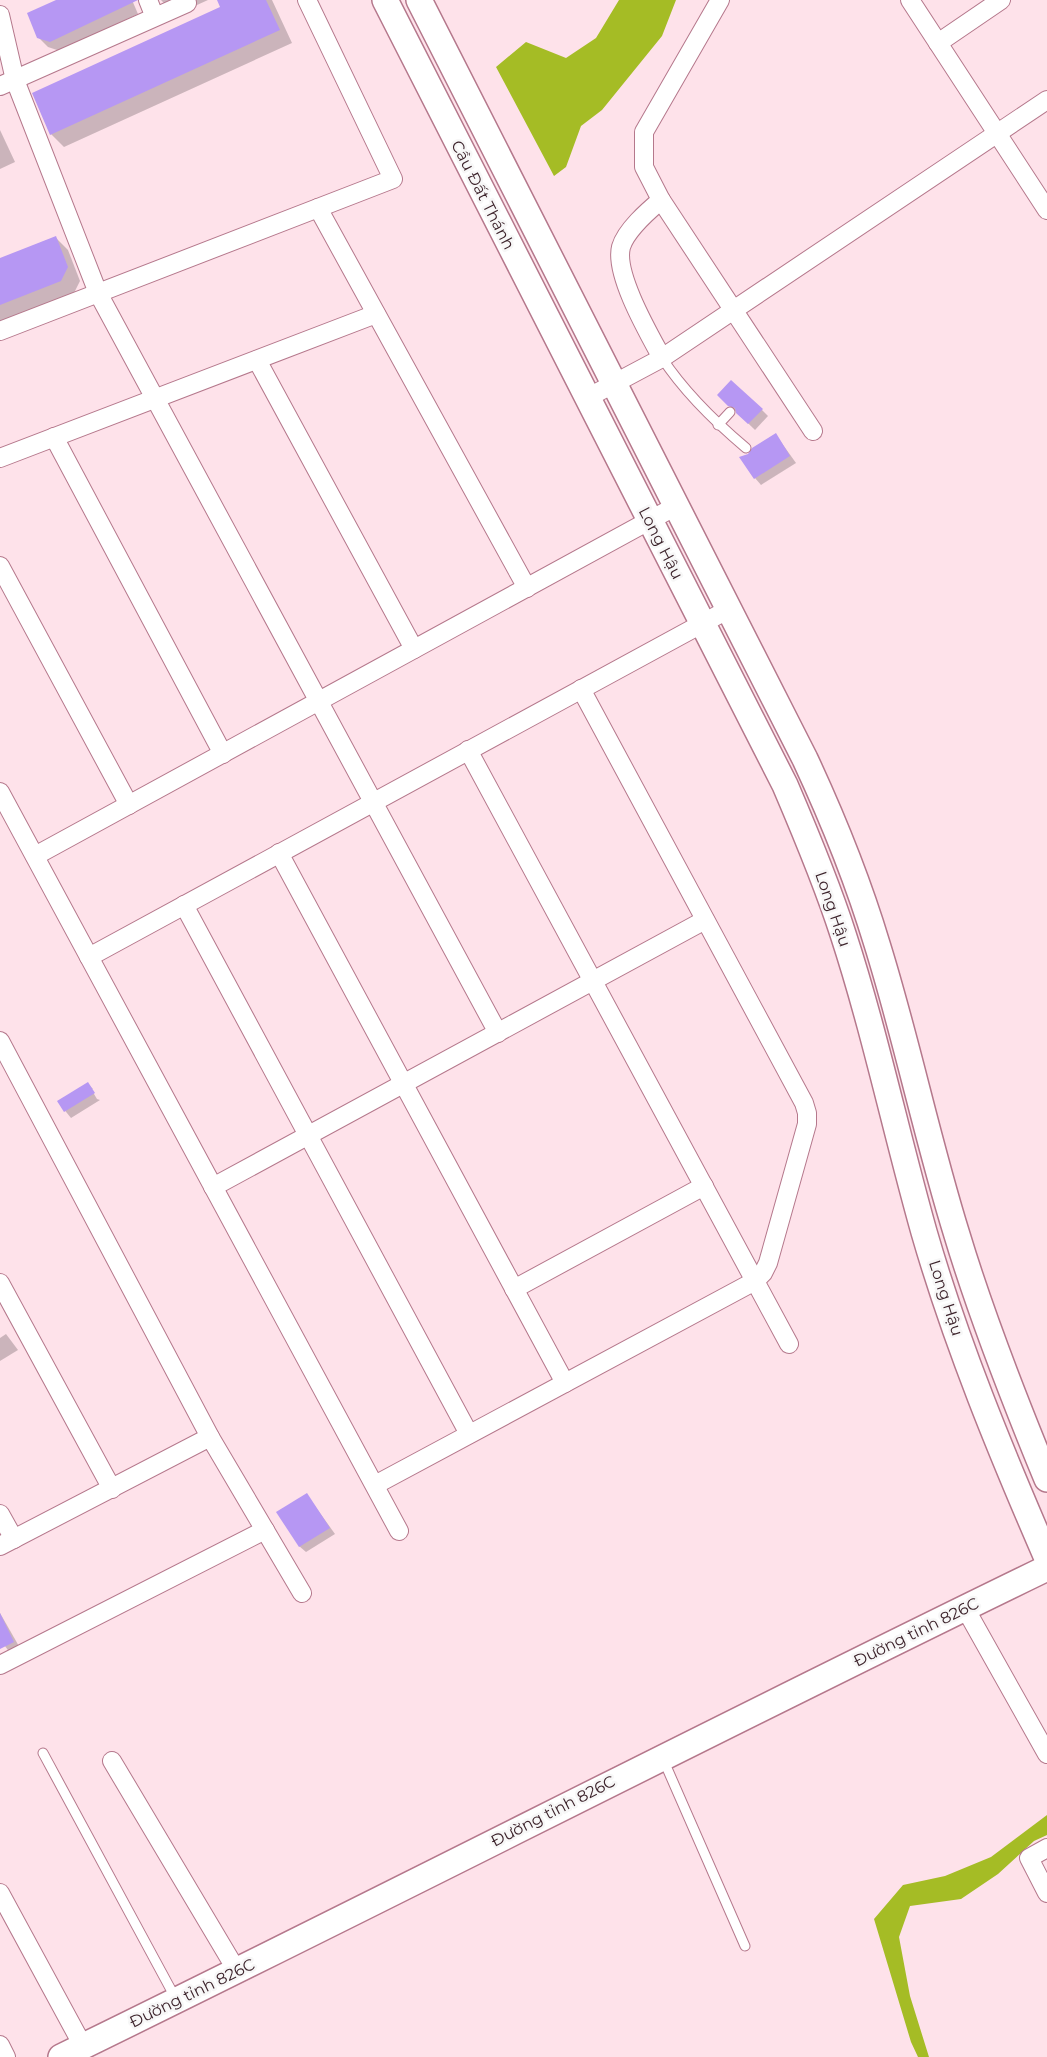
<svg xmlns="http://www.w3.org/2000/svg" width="1047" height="2057" viewBox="0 0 1047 2057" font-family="Montserrat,sans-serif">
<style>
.water{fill:#a5bc25}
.shadow{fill:#0003}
.building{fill:#b697f3}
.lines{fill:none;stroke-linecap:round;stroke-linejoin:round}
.service-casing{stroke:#b5788c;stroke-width:11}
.minor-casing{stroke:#b5788c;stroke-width:20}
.secondary-casing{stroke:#b5788c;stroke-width:28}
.service{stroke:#fff;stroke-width:9}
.minor{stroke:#fff;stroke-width:18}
.secondary{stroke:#fff;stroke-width:25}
.labels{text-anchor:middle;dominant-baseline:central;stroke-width:5;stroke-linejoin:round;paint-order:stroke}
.street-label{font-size:16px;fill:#3c232b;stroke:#f7f7f7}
</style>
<rect width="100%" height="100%" fill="#fee2ea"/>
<!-- water -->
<g class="water">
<path d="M 619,0 L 676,0 L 662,36 L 602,110 L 581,126 L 566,167 L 554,176 L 496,67 L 526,42 L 566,58 L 596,38 Z"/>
<path d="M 1047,1815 L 1047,1835 L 1034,1841 L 998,1874 L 961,1899 L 910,1906 L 899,1937 L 910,1996 L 929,2057 L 918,2057 L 911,2042 L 874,1919 L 903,1885 L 945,1876 L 991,1857 Z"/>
</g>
<!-- shadow -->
<g class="shadow">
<path d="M 60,0 L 132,0 L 138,14 L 60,51 L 48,47 L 38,37 Z"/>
<path d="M 161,0 L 208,0 L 175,15 Z"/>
<path d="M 219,0 L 272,0 L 292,43 L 64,147 L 51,134 L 222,7 Z"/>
<path d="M 0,130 L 15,162 L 0,169 Z"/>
<path d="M 55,237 L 68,250 L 80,281 L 74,293 L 0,322 L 0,259 Z"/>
<path d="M 719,395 L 762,410 L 768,416 L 755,430 Z"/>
<path d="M 776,435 L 796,463 L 761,485 L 755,478 L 749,455 Z"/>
<path d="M 88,1084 L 93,1089 L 91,1089 L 97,1099 L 100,1100 L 71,1118 L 58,1102 Z"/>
<path d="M 6,1334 L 18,1350 L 0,1361 L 0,1338 Z"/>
<path d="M 307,1495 L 335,1534 L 306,1552 L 299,1546 Z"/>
<path d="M 0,1613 L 20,1648 L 10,1653 L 0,1639 Z"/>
</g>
<!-- building -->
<g class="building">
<path d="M 56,0 L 138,0 L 50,42 L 37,38 L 27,13 Z"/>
<path d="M 217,0 L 266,0 L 280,30 L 50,135 L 32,93 L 220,7 Z"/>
<path d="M 56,236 L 68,267 L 61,281 L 0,305 L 0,258 Z"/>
<path d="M 731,380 L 763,409 L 748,424 L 736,413 L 735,408 L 728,406 L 717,395 Z"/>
<path d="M 776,433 L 790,456 L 754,479 L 739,457 L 748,454 L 752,448 Z"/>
<path d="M 88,1082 L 95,1093 L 64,1112 L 57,1101 Z"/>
<path d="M 307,1493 L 330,1528 L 299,1547 L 276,1512 Z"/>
<path d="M 0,1613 L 14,1642 L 0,1649 Z"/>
</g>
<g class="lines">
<!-- service casing -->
<g class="service-casing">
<g id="service">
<path d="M 662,358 C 685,393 714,421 746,448"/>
<path d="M 718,425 L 730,412"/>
<path d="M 43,1753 L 176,1999"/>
<path d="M 663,1759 L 745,1946"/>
</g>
</g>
<!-- minor casing -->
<g class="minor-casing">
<g id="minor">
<path d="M 148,0 L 154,15"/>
<path d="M 910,0 L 1047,210"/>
<path d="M 0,15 L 15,80 L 98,293 L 498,1033"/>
<path d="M 938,43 L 1001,0"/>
<path d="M 0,86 L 187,3"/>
<path d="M 661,200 L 813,431"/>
<path d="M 318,208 L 527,588"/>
<path d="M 0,331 L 393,179 L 307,0"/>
<path d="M 662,358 C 649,334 614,274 621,247 C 626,230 648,211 661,200 L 644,167 L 644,132 L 720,0"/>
<path d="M 257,360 L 414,649"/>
<path d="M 587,398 L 662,358 L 1047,100"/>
<path d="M 54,437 L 223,754"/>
<path d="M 0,458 L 376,314"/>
<path d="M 0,566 L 129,805"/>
<path d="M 468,750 L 789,1344"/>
<path d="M 0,792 L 399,1531"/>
<path d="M 279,853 L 565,1383"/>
<path d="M 35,856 L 676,506"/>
<path d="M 184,905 L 469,1434"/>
<path d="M 89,957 L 729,609"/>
<path d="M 0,1041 L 210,1437"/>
<path d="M 213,1187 L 705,920"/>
<path d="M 0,1283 L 112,1489"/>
<path d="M 514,1289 L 704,1186"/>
<path d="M 375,1485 L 755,1281 L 763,1273 L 768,1263 L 807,1124 L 807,1113 L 804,1103 L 581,689"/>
<path d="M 0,1514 L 14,1539"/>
<path d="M 0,1546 L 210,1437 L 302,1593"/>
<path d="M 965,1608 L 1047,1754"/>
<path d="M 0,1665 L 265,1530"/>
<path d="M 112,1761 L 237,1971"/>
<path d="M 1047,1848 L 1029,1858 L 1047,1893"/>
<path d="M 0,1893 L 83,2046"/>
<path d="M 0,2045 L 6,2057"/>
</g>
</g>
<!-- secondary casing -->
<g class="secondary-casing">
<g id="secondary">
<path d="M 385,0 L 785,785 C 806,834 827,884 843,934 C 875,1032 896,1133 924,1232 C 956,1343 1001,1452 1047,1558"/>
<path d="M 419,0 L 805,759 C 833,819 858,881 877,944 C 907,1040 927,1139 957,1235 C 982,1318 1014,1399 1047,1479"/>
<path d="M 61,2057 C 391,1896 717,1728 1047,1568"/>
</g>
</g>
<!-- service -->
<use href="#service" class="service"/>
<!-- minor -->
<use href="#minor" class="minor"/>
<!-- secondary -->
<use href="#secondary" class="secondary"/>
</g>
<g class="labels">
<!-- street labels -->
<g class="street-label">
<text transform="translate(483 195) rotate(63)">Cầu Đất Thánh</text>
<text transform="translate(661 543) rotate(63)">Long Hậu</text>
<text transform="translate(833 909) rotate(71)">Long Hậu</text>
<text transform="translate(946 1298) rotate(72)">Long Hậu</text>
<text transform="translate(916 1632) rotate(-26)">Đường tỉnh 826C</text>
<text transform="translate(553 1811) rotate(-27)">Đường tỉnh 826C</text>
<text transform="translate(192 1993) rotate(-26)">Đường tỉnh 826C</text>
</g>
</g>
</svg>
